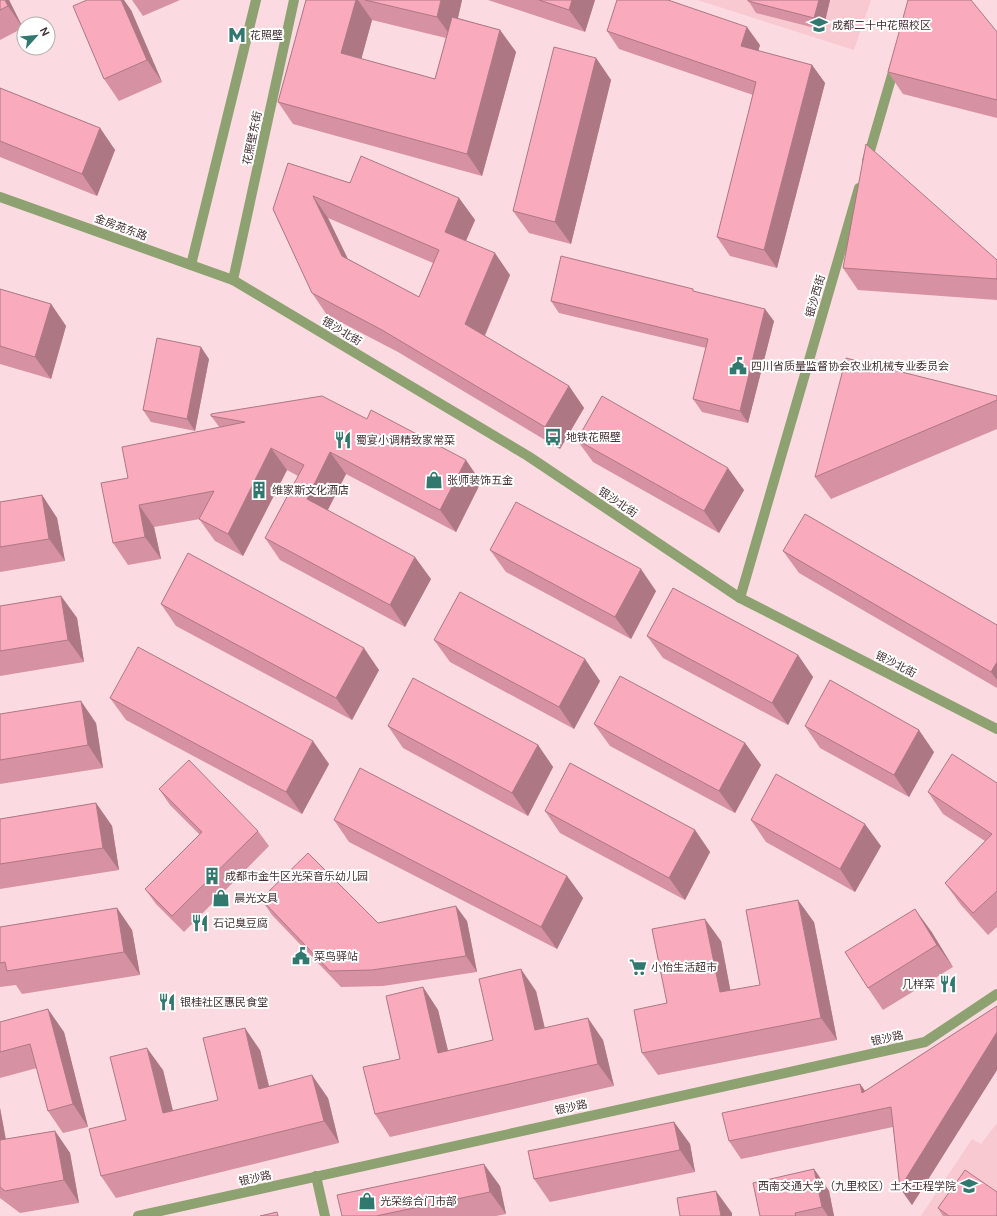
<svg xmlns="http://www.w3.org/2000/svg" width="997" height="1216" viewBox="0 0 997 1216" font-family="'DM Sans','Noto Sans SC',sans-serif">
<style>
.built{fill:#f9c9d2}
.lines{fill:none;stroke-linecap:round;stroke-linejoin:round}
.minor{stroke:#8ea170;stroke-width:10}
.tertiary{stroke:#8ea170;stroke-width:10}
.wall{fill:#d692a2;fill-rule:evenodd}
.shaded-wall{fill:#ae7784}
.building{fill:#f9aabc;stroke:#ae7784;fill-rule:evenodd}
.labels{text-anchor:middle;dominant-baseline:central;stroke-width:4;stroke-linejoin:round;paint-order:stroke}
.poi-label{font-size:11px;fill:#453035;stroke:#fff;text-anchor:start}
.street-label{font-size:11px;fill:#453035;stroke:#fff}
</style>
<rect width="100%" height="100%" fill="#fbdbe1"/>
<!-- built -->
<g class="built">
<path d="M 697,0 L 871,0 L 854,50 Z"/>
<path d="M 997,1123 L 997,1216 L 921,1216 L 972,1139 L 981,1144 Z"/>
</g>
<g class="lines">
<!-- minor -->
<g class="minor">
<path d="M 867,161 L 895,65"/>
<path d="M 740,598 L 859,188"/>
<path d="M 316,1176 L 325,1216"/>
<path d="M 138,1216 L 925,1042 L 997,994"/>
</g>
<!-- tertiary -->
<g class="tertiary">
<path d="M 0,197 L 233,280 L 528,456 L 740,598 L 997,729"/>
<path d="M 191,265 L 256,0"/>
<path d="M 233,280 L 294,0"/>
</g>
</g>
<!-- wall -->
<g class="wall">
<path d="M 0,0 L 9,0 L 23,28 L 0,40 Z"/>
<path d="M 132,0 L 180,0 L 143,16 Z"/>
<path d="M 306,0 L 462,0 L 458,18 L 500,30 L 516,52 L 482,176 L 293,124 L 278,102 ZM 372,20 L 446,38 L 435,79 L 361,59 Z"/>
<path d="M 488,0 L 595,0 L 585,32 Z"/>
<path d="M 748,0 L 830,0 L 823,30 L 756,13 Z"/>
<path d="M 131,10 L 162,82 L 119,101 L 104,79 Z"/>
<path d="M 607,31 L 760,45 L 758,51 L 812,65 L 825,83 L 777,268 L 730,256 L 717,237 L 753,95 L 619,49 Z"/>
<path d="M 997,32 L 997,118 L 903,94 L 888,72 Z"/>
<path d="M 596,58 L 611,80 L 571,244 L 529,233 L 513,211 Z"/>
<path d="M 0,88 L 100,128 L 115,150 L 97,196 L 0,157 Z"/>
<path d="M 350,183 L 459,198 L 475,220 L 466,241 L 510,275 L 485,336 L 569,386 L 584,408 L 560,449 L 398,352 L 327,315 L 312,293 L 273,209 ZM 328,218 L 433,263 L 419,297 L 348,259 Z"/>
<path d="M 997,260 L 997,300 L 858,290 L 843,268 Z"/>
<path d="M 0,289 L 51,304 L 66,326 L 51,379 L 0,364 Z"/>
<path d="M 696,292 L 774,321 L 748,423 L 702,412 L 693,399 L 706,348 L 559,313 L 551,301 Z"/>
<path d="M 209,359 L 195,431 L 151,422 L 143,410 Z"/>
<path d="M 997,396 L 997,429 L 831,499 L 815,477 Z"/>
<path d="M 211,414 L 481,482 L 456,532 L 346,474 L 328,510 L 431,579 L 405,627 L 280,560 L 265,538 L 298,476 L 287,470 L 243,556 L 215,541 L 199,519 L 200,519 L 154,527 L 161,559 L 128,565 L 113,543 L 128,478 L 220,428 L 211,416 Z"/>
<path d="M 577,440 L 744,490 L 719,533 L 593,462 Z"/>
<path d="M 42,495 L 57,518 L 65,561 L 0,572 L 0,502 Z"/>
<path d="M 490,550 L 656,591 L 631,639 L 506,572 Z"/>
<path d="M 783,551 L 997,625 L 997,688 L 799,573 Z"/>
<path d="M 61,596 L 77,618 L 84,662 L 0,676 L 0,606 Z"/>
<path d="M 161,604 L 379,670 L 352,720 L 176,626 Z"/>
<path d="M 647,636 L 798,655 L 813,677 L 788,725 L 663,658 Z"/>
<path d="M 434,640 L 600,681 L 574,729 L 450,662 Z"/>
<path d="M 110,698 L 329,764 L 302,814 L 126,720 Z"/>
<path d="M 0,714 L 96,723 L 103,768 L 0,784 Z"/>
<path d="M 594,724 L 745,743 L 761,765 L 735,813 L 610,746 Z"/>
<path d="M 388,726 L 538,745 L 553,767 L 528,816 L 403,748 Z"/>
<path d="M 805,726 L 934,752 L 909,797 L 820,748 Z"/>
<path d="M 997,783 L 997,927 L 988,935 L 961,905 L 945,883 L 985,841 L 943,814 L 928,792 Z"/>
<path d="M 159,789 L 258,831 L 269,846 L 184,932 L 156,904 L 145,889 L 200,835 L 170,805 Z"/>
<path d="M 96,803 L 112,826 L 119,870 L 0,889 L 0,819 Z"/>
<path d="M 545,811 L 695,830 L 710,852 L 685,900 L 560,833 Z"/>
<path d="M 334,820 L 567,876 L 583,898 L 557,949 L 349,842 Z"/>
<path d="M 751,820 L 881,846 L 855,892 L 766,842 Z"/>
<path d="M 261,899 L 378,923 L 467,921 L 477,972 L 383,986 L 341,987 L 272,915 Z"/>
<path d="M 117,908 L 132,930 L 140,975 L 22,994 L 16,985 L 0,987 L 0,927 Z"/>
<path d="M 814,922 L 837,1040 L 658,1075 L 642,1053 L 667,1003 L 721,941 L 730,990 L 760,985 Z"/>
<path d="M 931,931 L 953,967 L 883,1010 L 868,988 Z"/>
<path d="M 423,987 L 438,1010 L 448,1051 L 493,1040 L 536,991 L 545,1028 L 603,1040 L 614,1086 L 390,1137 L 375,1114 L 400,1059 Z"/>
<path d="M 997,1006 L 997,1070 L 912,1205 L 900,1188 L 893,1127 L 741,1159 L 729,1141 L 860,1084 L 865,1091 Z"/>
<path d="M 0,1022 L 64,1032 L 88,1127 L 63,1133 L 48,1111 L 37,1068 L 0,1078 Z"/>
<path d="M 260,1050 L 269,1086 L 328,1098 L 339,1143 L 116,1198 L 101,1176 L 126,1120 L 163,1070 L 173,1111 L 218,1100 Z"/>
<path d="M 0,1108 L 6,1139 L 55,1131 L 70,1153 L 79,1203 L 20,1213 L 0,1198 Z"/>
<path d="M 674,1122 L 690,1144 L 695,1172 L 550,1202 L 534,1179 Z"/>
<path d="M 814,1169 L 829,1191 L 834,1216 L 760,1216 Z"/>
<path d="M 500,1186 L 506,1214 L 496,1216 L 342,1216 Z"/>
<path d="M 938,1208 L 949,1216 L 943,1216 Z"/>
</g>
<!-- shaded-wall -->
<g class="shaded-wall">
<path d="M 5,0 L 9,0 L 23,28 L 8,6 Z"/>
<path d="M 121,0 L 124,0 L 131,10 L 162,82 L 147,60 Z"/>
<path d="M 356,0 L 358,0 L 372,20 L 357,75 L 341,53 Z"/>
<path d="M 441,0 L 462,0 L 453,39 L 437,17 Z"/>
<path d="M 572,0 L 595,0 L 585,32 L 569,10 Z"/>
<path d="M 819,0 L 830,0 L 823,30 L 814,18 Z"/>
<path d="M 747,27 L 760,45 L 754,65 L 741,46 Z"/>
<path d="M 500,30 L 516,52 L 482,176 L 467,154 Z"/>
<path d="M 596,58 L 611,80 L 571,244 L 555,222 Z"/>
<path d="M 812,65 L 825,83 L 777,268 L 764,250 Z"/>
<path d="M 100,128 L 115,150 L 97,196 L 82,174 Z"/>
<path d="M 313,196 L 328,218 L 357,278 L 342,256 Z"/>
<path d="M 459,198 L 475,220 L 460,254 L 445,232 Z"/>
<path d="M 495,253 L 510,275 L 480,346 L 465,324 Z"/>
<path d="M 51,304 L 66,326 L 51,379 L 35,357 Z"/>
<path d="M 765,309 L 774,321 L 748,423 L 740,411 Z"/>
<path d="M 201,347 L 209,359 L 195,431 L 187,419 Z"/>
<path d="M 569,386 L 584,408 L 560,449 L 545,427 Z"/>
<path d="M 271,448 L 287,470 L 243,556 L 228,534 Z"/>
<path d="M 330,452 L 346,474 L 322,521 L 307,499 Z"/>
<path d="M 466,460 L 481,482 L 456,532 L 440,510 Z"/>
<path d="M 728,468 L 744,490 L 719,533 L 704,511 Z"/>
<path d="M 42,495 L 57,518 L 65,561 L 49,539 Z"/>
<path d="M 139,505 L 154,527 L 161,559 L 145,537 Z"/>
<path d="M 415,557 L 431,579 L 405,627 L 390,605 Z"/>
<path d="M 641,569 L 656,591 L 631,639 L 615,617 Z"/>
<path d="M 61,596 L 77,618 L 84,662 L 68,640 Z"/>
<path d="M 364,648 L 379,670 L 352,720 L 336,698 Z"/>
<path d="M 798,655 L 813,677 L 788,725 L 772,703 Z"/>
<path d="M 585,659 L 600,681 L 574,729 L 559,707 Z"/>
<path d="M 997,662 L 997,680 L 991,672 Z"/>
<path d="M 81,701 L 96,723 L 103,768 L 88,745 Z"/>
<path d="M 919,730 L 934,752 L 909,797 L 894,775 Z"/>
<path d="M 313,741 L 329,764 L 302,814 L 286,792 Z"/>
<path d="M 745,743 L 761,765 L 735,813 L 719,791 Z"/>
<path d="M 538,745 L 553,767 L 528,816 L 512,793 Z"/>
<path d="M 96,803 L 112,826 L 119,870 L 103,848 Z"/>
<path d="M 865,824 L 881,846 L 855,892 L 840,869 Z"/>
<path d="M 695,830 L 710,852 L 685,900 L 669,878 Z"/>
<path d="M 567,876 L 583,898 L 557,949 L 541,927 Z"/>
<path d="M 798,900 L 814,922 L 837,1040 L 821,1018 Z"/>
<path d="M 456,906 L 467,921 L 477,972 L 466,956 Z"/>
<path d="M 117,908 L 132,930 L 140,975 L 124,952 Z"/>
<path d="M 915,909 L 931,931 L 953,967 L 937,945 Z"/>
<path d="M 705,919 L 721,941 L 735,1014 L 720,992 Z"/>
<path d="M 521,969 L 536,991 L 550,1052 L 535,1030 Z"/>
<path d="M 423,987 L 438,1010 L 454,1075 L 438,1053 Z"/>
<path d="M 48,1009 L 64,1032 L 88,1127 L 73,1104 Z"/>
<path d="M 588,1018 L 603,1040 L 614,1086 L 598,1064 Z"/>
<path d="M 245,1028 L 260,1050 L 275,1111 L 259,1089 Z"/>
<path d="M 997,1032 L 997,1070 L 912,1205 L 900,1188 Z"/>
<path d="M 147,1048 L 163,1070 L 179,1136 L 163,1113 Z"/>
<path d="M 312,1075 L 328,1098 L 339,1143 L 324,1121 Z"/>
<path d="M 860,1084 L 873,1102 L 874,1111 L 862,1093 Z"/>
<path d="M 0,1108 L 10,1164 L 0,1149 Z"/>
<path d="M 674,1122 L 690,1144 L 695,1172 L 680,1150 Z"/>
<path d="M 55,1131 L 70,1153 L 79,1203 L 64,1180 Z"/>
<path d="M 484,1164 L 500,1186 L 506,1214 L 490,1192 Z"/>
<path d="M 814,1169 L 829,1191 L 834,1216 L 828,1216 L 822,1207 Z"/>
<path d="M 716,1191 L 732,1213 L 732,1216 L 721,1216 Z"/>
</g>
<!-- building -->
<g class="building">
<path d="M 0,0 L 5,0 L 8,6 L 0,10 Z"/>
<path d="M 87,0 L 121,0 L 147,60 L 104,79 L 73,6 Z"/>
<path d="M 306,0 L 356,0 L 341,53 L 435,79 L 452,17 L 500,30 L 467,154 L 278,102 Z"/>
<path d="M 365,0 L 441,0 L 437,17 Z"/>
<path d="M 539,0 L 572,0 L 569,10 Z"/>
<path d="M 617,0 L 668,0 L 747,27 L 741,46 L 812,65 L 764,250 L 717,237 L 756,82 L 607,31 Z"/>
<path d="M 748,0 L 819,0 L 814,18 L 748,1 Z"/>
<path d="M 908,0 L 971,0 L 997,32 L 997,100 L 888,72 Z"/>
<path d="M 554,47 L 596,58 L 555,222 L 513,211 Z"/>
<path d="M 0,88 L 100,128 L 82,174 L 0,141 Z"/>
<path d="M 866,144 L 997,260 L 997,279 L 843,268 Z"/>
<path d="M 361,156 L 459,198 L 445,232 L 495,253 L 465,324 L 569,386 L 545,427 L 382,330 L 312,293 L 273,209 L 288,163 L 350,183 ZM 313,196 L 439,250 L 419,297 L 342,256 Z"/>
<path d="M 561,256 L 693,289 L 693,291 L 765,309 L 740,411 L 693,399 L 708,339 L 551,301 Z"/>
<path d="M 0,289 L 51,304 L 35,357 L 0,346 Z"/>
<path d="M 157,338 L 201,347 L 187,419 L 143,410 Z"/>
<path d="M 846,358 L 997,396 L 997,400 L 815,477 Z"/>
<path d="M 322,396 L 367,419 L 371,410 L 466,460 L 440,510 L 330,452 L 307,499 L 415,557 L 390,605 L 265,538 L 304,465 L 271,448 L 228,534 L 199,519 L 214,491 L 139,505 L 145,537 L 113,543 L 101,483 L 128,478 L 122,447 L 245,422 L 211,416 L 211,414 Z"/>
<path d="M 602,396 L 728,468 L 704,511 L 577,440 Z"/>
<path d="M 42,495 L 49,539 L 0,547 L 0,502 Z"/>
<path d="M 516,502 L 641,569 L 615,617 L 490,550 Z"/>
<path d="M 805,514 L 997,625 L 997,662 L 991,672 L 783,551 Z"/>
<path d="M 188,553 L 364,648 L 336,698 L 161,604 Z"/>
<path d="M 673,588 L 798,655 L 772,703 L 647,636 Z"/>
<path d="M 460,592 L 585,659 L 559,707 L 434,640 Z"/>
<path d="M 61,596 L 68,640 L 0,651 L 0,606 Z"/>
<path d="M 138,647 L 313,741 L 286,792 L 110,698 Z"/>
<path d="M 620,676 L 745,743 L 719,791 L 594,724 Z"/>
<path d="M 413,678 L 538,745 L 512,793 L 388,726 Z"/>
<path d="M 830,680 L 919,730 L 894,775 L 805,726 Z"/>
<path d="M 81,701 L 88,745 L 0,760 L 0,714 Z"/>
<path d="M 952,754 L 997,783 L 997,891 L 973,913 L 945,883 L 992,834 L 928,792 Z"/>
<path d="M 189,760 L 258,831 L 172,916 L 145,889 L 202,832 L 159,789 Z"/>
<path d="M 570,763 L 695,830 L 669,878 L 545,811 Z"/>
<path d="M 360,768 L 567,876 L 541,927 L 334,820 Z"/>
<path d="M 776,774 L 865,824 L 840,869 L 751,820 Z"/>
<path d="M 96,803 L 103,848 L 0,864 L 0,819 Z"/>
<path d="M 308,853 L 378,923 L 456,906 L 466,956 L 372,970 L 330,971 L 261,899 Z"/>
<path d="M 798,900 L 821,1018 L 642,1053 L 634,1010 L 667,1003 L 652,929 L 705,919 L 720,992 L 760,985 L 746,910 Z"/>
<path d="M 117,908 L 124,952 L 7,971 L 5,962 L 0,963 L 0,927 Z"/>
<path d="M 915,909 L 937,945 L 868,988 L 845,952 Z"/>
<path d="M 521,969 L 535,1030 L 588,1018 L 598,1064 L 375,1114 L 363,1067 L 400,1059 L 386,996 L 423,987 L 438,1053 L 493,1040 L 479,979 Z"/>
<path d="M 997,1006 L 997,1032 L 900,1188 L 891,1107 L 729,1141 L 722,1113 L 860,1084 L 862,1093 Z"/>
<path d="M 48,1009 L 73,1104 L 48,1111 L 30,1044 L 0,1052 L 0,1022 Z"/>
<path d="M 245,1028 L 259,1089 L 312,1075 L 324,1121 L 101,1176 L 89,1129 L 126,1120 L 110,1057 L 147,1048 L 163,1113 L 218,1100 L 203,1038 Z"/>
<path d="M 674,1122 L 680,1150 L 534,1179 L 528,1151 Z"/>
<path d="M 55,1131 L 64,1180 L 5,1191 L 0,1187 L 0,1140 Z"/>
<path d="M 484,1164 L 490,1192 L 376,1216 L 342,1216 L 337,1195 Z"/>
<path d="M 814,1169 L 822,1207 L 795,1213 L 796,1216 L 760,1216 L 753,1183 Z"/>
<path d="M 965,1170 L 997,1192 L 997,1216 L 949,1216 L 938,1208 Z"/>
<path d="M 716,1191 L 721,1216 L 680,1216 L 677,1198 Z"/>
<path d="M 277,1212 L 278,1216 L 260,1216 Z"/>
</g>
<!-- icons -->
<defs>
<g id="school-bare" transform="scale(1.38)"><path d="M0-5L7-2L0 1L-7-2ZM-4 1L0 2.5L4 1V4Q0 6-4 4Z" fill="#31786f" stroke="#fff" stroke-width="2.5" paint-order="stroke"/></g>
<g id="metro-bare" transform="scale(1.38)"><path d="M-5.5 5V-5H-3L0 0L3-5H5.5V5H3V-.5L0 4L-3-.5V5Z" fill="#31786f" stroke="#fff" stroke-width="2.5" paint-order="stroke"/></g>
<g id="civic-bare" transform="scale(1.38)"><path d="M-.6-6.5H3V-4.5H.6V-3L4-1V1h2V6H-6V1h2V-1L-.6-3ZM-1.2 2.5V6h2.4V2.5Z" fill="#31786f" stroke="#fff" stroke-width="2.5" paint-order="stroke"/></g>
<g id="bus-bare" transform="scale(1.38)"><path d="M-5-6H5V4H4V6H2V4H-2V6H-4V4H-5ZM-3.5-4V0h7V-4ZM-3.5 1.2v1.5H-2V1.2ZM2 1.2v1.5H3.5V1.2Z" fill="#31786f" stroke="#fff" stroke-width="2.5" paint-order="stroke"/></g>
<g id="restaurant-bare" transform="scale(1.38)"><path d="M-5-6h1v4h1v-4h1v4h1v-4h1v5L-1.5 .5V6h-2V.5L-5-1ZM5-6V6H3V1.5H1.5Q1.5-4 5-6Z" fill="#31786f" stroke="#fff" stroke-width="2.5" paint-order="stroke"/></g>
<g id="shop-bare" transform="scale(1.38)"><path d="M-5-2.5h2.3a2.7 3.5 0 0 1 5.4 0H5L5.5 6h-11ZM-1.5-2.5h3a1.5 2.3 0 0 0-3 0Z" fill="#31786f" stroke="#fff" stroke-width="2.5" paint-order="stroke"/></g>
<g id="building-bare" transform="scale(1.38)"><path d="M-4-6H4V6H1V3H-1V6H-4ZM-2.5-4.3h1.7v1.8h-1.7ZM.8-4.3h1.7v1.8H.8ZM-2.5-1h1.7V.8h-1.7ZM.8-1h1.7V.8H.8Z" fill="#31786f" stroke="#fff" stroke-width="2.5" paint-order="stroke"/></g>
<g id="supermarket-bare" transform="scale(1.38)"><path d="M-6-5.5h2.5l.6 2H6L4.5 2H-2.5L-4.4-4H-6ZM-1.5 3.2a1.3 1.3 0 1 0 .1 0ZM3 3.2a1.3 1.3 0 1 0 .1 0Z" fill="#31786f" stroke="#fff" stroke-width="2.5" paint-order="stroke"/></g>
<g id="university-bare" transform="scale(1.38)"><path d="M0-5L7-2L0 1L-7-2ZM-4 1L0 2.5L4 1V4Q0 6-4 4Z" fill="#31786f" stroke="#fff" stroke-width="2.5" paint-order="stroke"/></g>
</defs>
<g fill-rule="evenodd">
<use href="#school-bare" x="819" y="25"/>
<use href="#metro-bare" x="237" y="35"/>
<use href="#civic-bare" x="738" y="366"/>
<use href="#bus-bare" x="553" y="437"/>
<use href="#restaurant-bare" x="343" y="440"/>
<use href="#shop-bare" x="434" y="480"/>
<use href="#building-bare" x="259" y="490"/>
<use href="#building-bare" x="212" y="876"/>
<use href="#shop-bare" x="221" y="898"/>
<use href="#restaurant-bare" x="200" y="923"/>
<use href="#civic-bare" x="301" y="956"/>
<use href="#supermarket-bare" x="638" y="967"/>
<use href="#restaurant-bare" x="948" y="984"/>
<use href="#restaurant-bare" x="167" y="1002"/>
<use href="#university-bare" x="969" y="1186"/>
<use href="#shop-bare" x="367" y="1201"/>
</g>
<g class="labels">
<!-- poi labels -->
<g class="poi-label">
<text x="832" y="25">成都二十中花照校区</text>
<text x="250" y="35">花照壁</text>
<text x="751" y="366">四川省质量监督协会农业机械专业委员会</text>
<text x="566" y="437">地铁花照壁</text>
<text x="356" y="440">蜀宴小调精致家常菜</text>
<text x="447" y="480">张师装饰五金</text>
<text x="272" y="490">维家斯文化酒店</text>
<text x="225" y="876">成都市金牛区光荣音乐幼儿园</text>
<text x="234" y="898">晨光文具</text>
<text x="213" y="923">石记臭豆腐</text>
<text x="314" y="956">菜鸟驿站</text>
<text x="651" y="967">小怡生活超市</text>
<text x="935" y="984" text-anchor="end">几样菜</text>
<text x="180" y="1002">银桂社区惠民食堂</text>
<text x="956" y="1186" text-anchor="end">西南交通大学（九里校区）土木工程学院</text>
<text x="380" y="1201">光荣综合门市部</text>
</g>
<!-- street labels -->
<g class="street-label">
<text transform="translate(252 138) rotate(-78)">花照壁东街</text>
<text transform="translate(121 227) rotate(20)">金房苑东路</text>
<text transform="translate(815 296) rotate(-74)">银沙西街</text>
<text transform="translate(342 331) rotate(31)">银沙北街</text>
<text transform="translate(618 502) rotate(34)">银沙北街</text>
<text transform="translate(896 664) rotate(27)">银沙北街</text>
<text transform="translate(887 1038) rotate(-13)">银沙路</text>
<text transform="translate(571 1107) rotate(-13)">银沙路</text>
<text transform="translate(255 1178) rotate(-13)">银沙路</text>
</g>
</g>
<!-- north arrow -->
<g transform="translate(36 36) rotate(63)"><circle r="19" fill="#ffffff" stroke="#b5acae"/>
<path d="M0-3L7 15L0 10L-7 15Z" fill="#31786f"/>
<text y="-6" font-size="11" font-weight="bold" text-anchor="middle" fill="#453035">N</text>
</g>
</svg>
